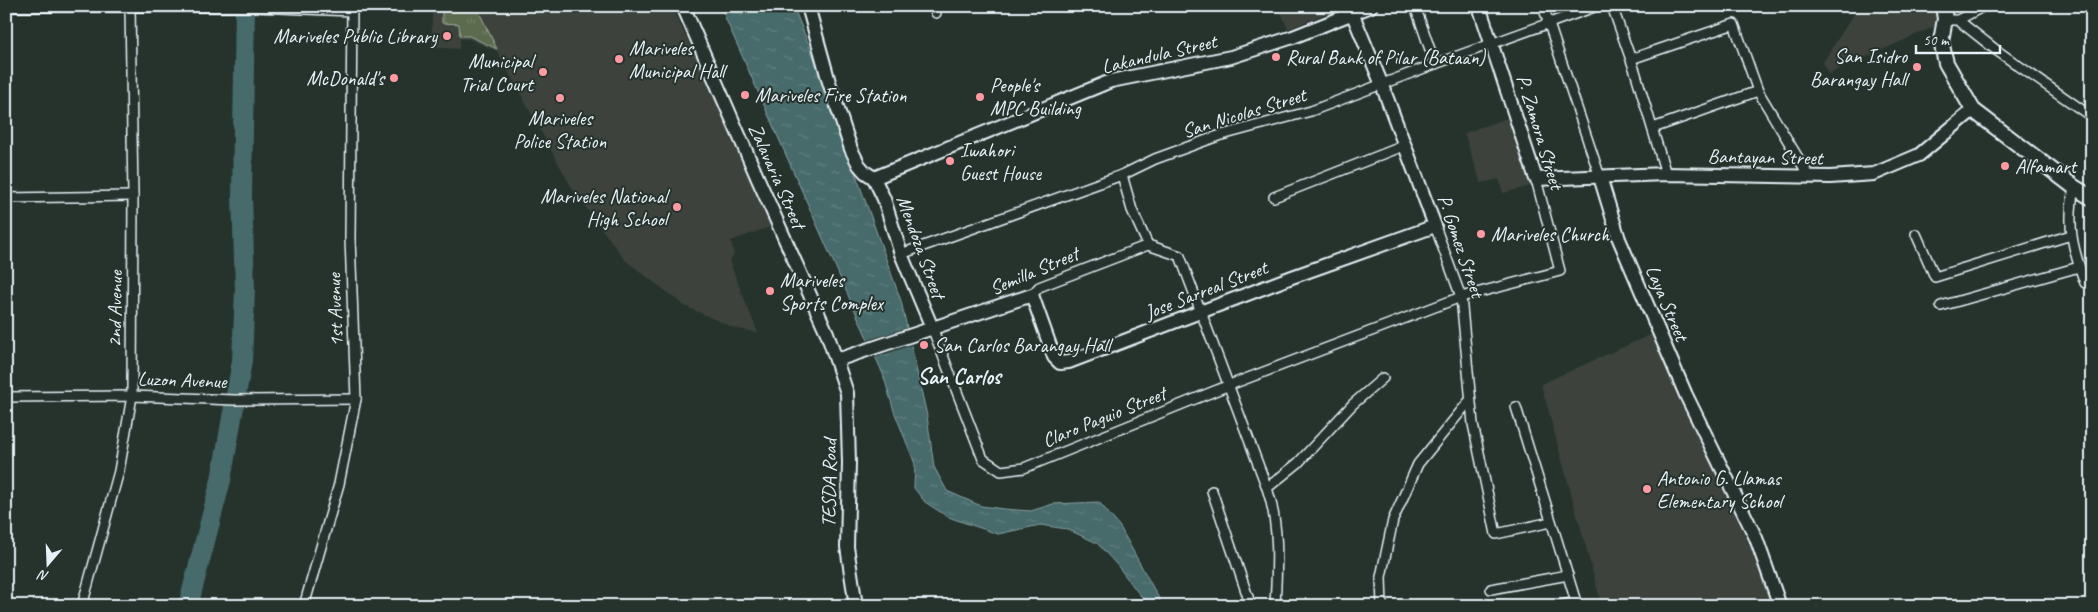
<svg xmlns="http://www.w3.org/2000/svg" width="2098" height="612" viewBox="0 0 2098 612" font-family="Caveat,sans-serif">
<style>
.built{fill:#3c423c}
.grass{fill:url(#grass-tufts);stroke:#a2aea3}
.water{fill:url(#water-ripples);stroke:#87a0a3}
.pier{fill:#26332d}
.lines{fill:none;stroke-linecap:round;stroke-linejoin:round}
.river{stroke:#466a6b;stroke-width:20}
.street-casing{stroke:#e8f1f8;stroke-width:12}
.secondary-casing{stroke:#e8f1f8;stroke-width:16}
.primary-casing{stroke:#e8f1f8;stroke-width:18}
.street{stroke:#26332d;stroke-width:9}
.secondary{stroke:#26332d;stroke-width:12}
.primary{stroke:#26332d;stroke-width:14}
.poi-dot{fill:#ff9aa2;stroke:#26332d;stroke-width:2}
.labels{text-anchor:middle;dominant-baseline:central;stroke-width:4;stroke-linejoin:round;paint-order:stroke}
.poi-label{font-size:20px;fill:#e8f1f8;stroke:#26332d;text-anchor:start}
.street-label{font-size:20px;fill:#e8f1f8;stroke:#26332d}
.quarter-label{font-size:22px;font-weight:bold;fill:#e8f1f8;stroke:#26332d}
</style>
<defs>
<pattern id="grass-tufts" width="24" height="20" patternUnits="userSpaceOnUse" patternTransform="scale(1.25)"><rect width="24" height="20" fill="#5b6b4e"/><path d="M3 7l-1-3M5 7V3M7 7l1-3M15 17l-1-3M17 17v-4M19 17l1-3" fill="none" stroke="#738168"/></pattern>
<pattern id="water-ripples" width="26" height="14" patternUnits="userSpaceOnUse" patternTransform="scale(1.25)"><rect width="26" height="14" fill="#466a6b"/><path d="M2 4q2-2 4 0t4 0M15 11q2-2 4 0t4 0" fill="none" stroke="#618081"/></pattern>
</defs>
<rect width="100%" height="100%" fill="#26332d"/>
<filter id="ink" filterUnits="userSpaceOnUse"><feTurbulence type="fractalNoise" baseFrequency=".02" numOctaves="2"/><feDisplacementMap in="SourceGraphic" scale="10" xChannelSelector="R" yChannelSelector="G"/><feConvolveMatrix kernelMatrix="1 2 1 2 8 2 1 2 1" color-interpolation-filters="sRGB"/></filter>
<g filter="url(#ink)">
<!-- built -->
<g class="built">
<path d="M 432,6 L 671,6 L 726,117 L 775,225 L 731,241 L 734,255 L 729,261 L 758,333 L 734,328 L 685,306 L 625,260 L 573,190 L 497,51 L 469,39 L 460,39 L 459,49 L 432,47 Z"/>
<path d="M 1278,6 L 1325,6 L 1328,13 L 1288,29 Z"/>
<path d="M 1859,6 L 1934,6 L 1938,25 L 1828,74 L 1823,62 Z"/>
<path d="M 1510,117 L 1531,186 L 1503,193 L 1499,179 L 1481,183 L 1464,133 Z"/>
<path d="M 1652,334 L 1772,594 L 1775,606 L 1602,606 L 1541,384 Z"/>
</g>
<!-- grass -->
<path class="grass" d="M 442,6 L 476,6 L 497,49 L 469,36 L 460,36 L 459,24 L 442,23 Z"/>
<!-- water -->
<path class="water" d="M 722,6 L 793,6 L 815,60 L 901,301 L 927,416 L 934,467 L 947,491 L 981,506 L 1004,509 L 1031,511 L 1053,504 L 1099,502 L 1120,527 L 1163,606 L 1152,606 L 1140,595 L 1117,565 L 1097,543 L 1067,529 L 1040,525 L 998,534 L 948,517 L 925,502 L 914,488 L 915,464 L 894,411 L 883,374 L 724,15 Z"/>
<!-- pier -->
<path class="pier" d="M 906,328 L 912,345 L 873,358 L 865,341 Z"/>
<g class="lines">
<!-- river -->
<path class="river" d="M 188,606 L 221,480 L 242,361 L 245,290 L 242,196 L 245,6"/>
<!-- street casing -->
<g class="street-casing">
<g id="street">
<path d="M 933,6 L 936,13"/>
<path d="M 1415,6 L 1435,64"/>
<path d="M 1543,6 L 1600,177"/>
<path d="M 1612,6 L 1635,71 L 1666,174"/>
<path d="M 6,7 L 255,7 L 352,11"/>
<path d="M 1953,20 L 1958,20 L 1984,6"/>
<path d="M 1958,20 L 1996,50 L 2092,117"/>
<path d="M 1631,59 L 1734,24 L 1758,91 L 1809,176"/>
<path d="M 1653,128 L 1758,91"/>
<path d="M 1122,175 L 1132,210 L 1148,245 L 1180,256 L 1267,488 C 1280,526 1277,566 1275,606"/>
<path d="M 2074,187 C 2067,226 2072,247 2085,283"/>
<path d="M 1274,197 L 1406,145"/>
<path d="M 6,198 L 133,196"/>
<path d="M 1435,226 L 1461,297 L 1473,424 L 1496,534 L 1551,522"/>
<path d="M 1916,234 L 1935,277 L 2071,235"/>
<path d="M 901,254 L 1122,175 L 1155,159 L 1218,136 L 1311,111 L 1435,64 L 1597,6"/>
<path d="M 1032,295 L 1039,287 L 1148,245"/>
<path d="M 1941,306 L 2079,267"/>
<path d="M 933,330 L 983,459 L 1001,471 L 1024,468 L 1227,386 L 1461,297 L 1560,271 L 1536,179"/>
<path d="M 6,397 L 132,396 L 234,400 L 356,399"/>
<path d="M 1516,407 L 1576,602 L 1558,606"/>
<path d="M 1267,488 L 1298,463 L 1353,404 L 1383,378"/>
<path d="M 1212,491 L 1251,606"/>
<path d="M 1491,589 L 1568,575"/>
<path d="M 82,606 L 119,471 L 132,396 L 133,196 L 130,7"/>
<path d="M 304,606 L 339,484 L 356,399 L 350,238 L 352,6"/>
<path d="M 1382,606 L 1381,577 L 1393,520 L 1418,464 L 1470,400"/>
</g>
</g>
<!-- secondary casing -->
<g class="secondary-casing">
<g id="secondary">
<path d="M 683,6 L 758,179 L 827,333 L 847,393 L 849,463 L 847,547 L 856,606"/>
<path d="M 808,6 L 829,82 L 851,149 L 859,165 L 865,172 L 874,178"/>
<path d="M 1479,6 L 1536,179 L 1666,174 L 1830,177 L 1874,174 L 1919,155 L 1973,110"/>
<path d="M 1600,177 L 1619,239 L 1686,395 L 1756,538 L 1780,606"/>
<path d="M 874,178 L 1111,81 L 1231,57 L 1293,37 L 1371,6"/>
<path d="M 874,178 L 884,199 L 901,254 L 933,330"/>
<path d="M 837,360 L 1032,295 L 1054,357 L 1060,363 L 1069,362 L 1292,277 L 1435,226 L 1382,85 L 1353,15"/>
</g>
</g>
<!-- primary casing -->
<g class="primary-casing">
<path id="primary" d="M 1943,6 L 1945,19 L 1941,41 L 1946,63 L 1973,110 L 2074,187 L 2092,198"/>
</g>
<!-- street -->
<use href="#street" class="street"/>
<!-- secondary -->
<use href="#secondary" class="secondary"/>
<!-- primary -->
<use href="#primary" class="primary"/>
</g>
</g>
<!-- markers -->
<g class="poi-dot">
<circle cx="447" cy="36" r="5"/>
<circle cx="1276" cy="57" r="5"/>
<circle cx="619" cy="59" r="5"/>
<circle cx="1917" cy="67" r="5"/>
<circle cx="543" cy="72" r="5"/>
<circle cx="394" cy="78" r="5"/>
<circle cx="745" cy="95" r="5"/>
<circle cx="980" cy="97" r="5"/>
<circle cx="560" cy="98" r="5"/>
<circle cx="950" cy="161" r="5"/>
<circle cx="2005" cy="166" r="5"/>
<circle cx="677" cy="207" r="5"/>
<circle cx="1481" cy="234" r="5"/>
<circle cx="770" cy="291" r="5"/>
<circle cx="924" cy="345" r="5"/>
<circle cx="1647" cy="489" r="5"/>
</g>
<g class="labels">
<!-- poi labels -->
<g class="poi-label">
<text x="437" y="36" text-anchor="end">Mariveles Public Library</text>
<text x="629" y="48">Mariveles<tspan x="629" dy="23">Municipal Hall</tspan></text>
<text x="1907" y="56" text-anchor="end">San Isidro<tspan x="1907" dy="23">Barangay Hall</tspan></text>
<text x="1286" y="57">Rural Bank of Pilar (Bataan)</text>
<text x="533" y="61" text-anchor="end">Municipal<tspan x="533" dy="23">Trial Court</tspan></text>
<text x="384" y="78" text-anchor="end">McDonald's</text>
<text x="990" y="85">People's<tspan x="990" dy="23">MPC Building</tspan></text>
<text x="755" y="95">Mariveles Fire Station</text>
<text x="560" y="118" text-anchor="middle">Mariveles<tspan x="560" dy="23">Police Station</tspan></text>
<text x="960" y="150">Iwahori<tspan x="960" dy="23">Guest House</tspan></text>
<text x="2015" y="166">Alfamart</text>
<text x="667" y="196" text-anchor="end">Mariveles National<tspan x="667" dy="23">High School</tspan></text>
<text x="1491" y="234">Mariveles Church</text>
<text x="780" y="280">Mariveles<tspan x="780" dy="23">Sports Complex</tspan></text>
<text x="934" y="345">San Carlos Barangay Hall</text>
<text x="1657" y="478">Antonio G. Llamas<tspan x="1657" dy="23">Elementary School</tspan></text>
</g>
<!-- street labels -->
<g class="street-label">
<text transform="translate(1159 54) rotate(-13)">Lakandula Street</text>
<text transform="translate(1244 113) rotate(-17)">San Nicolas Street</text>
<text transform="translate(1540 132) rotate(73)">P. Zamora Street</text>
<text transform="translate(1765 157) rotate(1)">Bantayan Street</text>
<text transform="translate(777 176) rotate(66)">Zalavaria Street</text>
<text transform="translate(1461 246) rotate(71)">P. Gomez Street</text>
<text transform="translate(921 247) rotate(70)">Mendoza Street</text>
<text transform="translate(1034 271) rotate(-23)">Semilla Street</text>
<text transform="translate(1206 290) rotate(-21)">Jose Sarreal Street</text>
<text transform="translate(1667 303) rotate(67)">Laya Street</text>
<text transform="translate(115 309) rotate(-89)">2nd Avenue</text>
<text transform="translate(335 310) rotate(-92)">1st Avenue</text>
<text transform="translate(182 380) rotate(2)">Luzon Avenue</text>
<text transform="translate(1104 417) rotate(-22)">Claro Paguio Street</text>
<text transform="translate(829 483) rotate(-89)">TESDA Road</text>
</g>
<!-- quarter labels -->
<g class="quarter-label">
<text x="959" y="377">San Carlos</text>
</g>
</g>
<!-- margin -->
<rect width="2098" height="612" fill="none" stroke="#26332d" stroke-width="25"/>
<rect x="12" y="12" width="2073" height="587" fill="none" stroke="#e8f1f8" stroke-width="2" filter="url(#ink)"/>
<!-- north arrow -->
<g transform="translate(48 564) rotate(199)" stroke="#26332d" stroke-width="4" paint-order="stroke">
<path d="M0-4L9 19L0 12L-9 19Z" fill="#e8f1f8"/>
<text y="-8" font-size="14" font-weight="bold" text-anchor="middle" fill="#e8f1f8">N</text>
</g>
<!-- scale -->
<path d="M1916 45v8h84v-8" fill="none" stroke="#e8f1f8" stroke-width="2.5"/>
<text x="1923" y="45" font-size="15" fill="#e8f1f8" stroke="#26332d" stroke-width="4" paint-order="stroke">50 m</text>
</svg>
